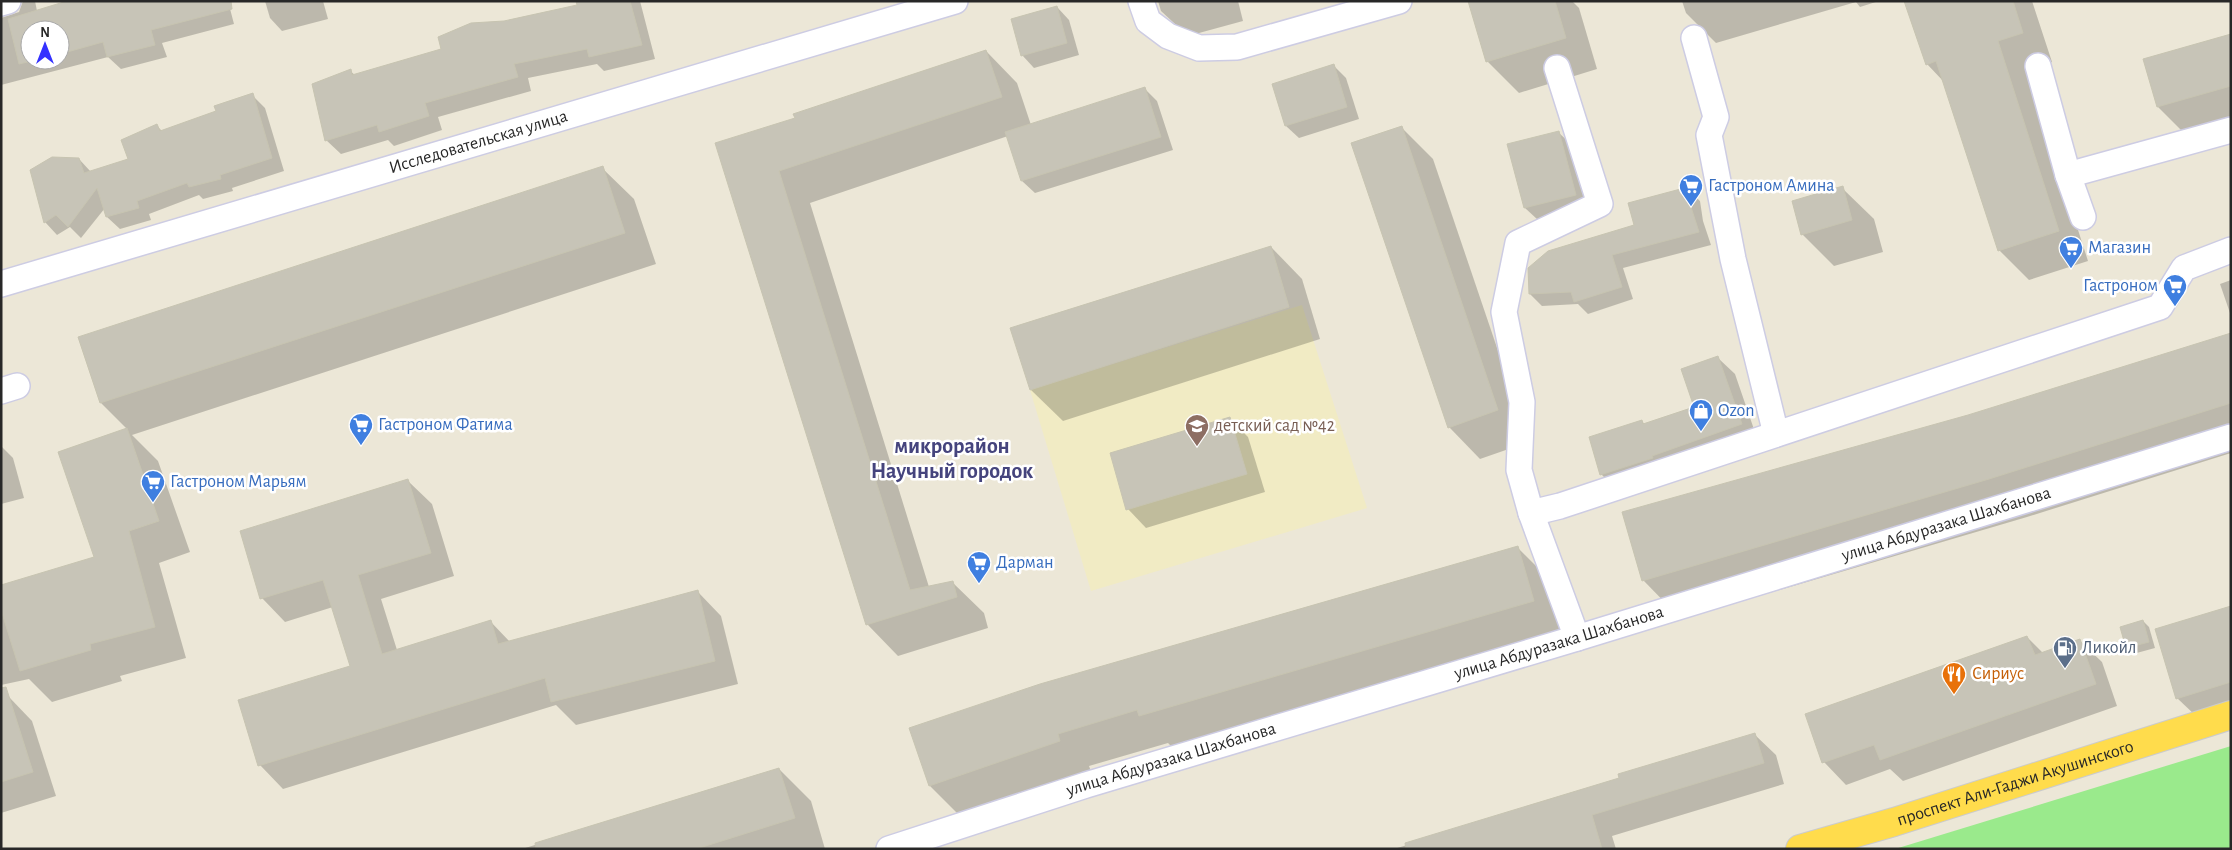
<svg xmlns="http://www.w3.org/2000/svg" width="2232" height="850" viewBox="0 0 2232 850" font-family="'Alegreya Sans',sans-serif">
<style>
.education{fill:#f1ebc4}
.green{fill:#9aea8c}
.shadow{fill:#0003;fill-rule:evenodd}
.building{fill:#c7c4b7;stroke:#c7c4b1}
.lines{fill:none;stroke-linecap:round;stroke-linejoin:round}
.minor-casing{stroke:#cdcce3;stroke-width:28}
.trunk-casing{stroke:#cbcbcb;stroke-width:30}
.minor{stroke:#fff;stroke-width:25}
.trunk{stroke:#ffdc4c;stroke-width:28}
.labels{text-anchor:middle;dominant-baseline:central;stroke-width:5;stroke-linejoin:round;paint-order:stroke}
.street-label{font-size:18px;fill:#282828;stroke:#fff}
.shop-label{font-size:18px;fill:#366cbe;stroke:#fff;text-anchor:start}
.education-label{font-size:18px;fill:#785e54;stroke:#fff;text-anchor:start}
.service-label{font-size:18px;fill:#4e5e75;stroke:#fff;text-anchor:start}
.food-label{font-size:18px;fill:#c56008;stroke:#fff;text-anchor:start}
.district-label{font-size:22px;font-weight:bold;fill:#45447d;stroke:#fff}
</style>
<rect width="100%" height="100%" fill="#ece7d7"/>
<!-- education -->
<path class="education" d="M 1302,305 L 1367,508 L 1091,591 L 1030,390 Z"/>
<!-- green -->
<path class="green" d="M 2231,746 L 2231,849 L 1895,849 Z"/>
<!-- shadow -->
<g class="shadow">
<path d="M 23,1 L 35,1 L 37,11 L 228,1 L 234,24 L 162,43 L 167,57 L 121,69 L 108,57 L 1,85 L 1,18 L 19,12 ZM 30,30 L 60,30 L 60,60 L 30,60 Z"/>
<path d="M 265,1 L 323,1 L 328,19 L 282,31 L 270,18 Z"/>
<path d="M 577,1 L 640,1 L 655,59 L 604,71 L 597,64 L 528,78 L 531,91 L 438,117 L 442,130 L 394,146 L 388,140 L 341,154 L 326,140 L 350,71 L 355,75 L 443,50 L 504,22 L 578,6 Z"/>
<path d="M 1158,1 L 1238,1 L 1243,21 L 1188,36 L 1161,11 Z"/>
<path d="M 1469,1 L 1572,1 L 1579,8 L 1597,69 L 1519,93 L 1487,61 Z"/>
<path d="M 1682,1 L 1879,1 L 1860,7 L 1856,2 L 1716,43 L 1686,13 Z"/>
<path d="M 1906,1 L 2032,1 L 2052,62 L 2027,71 L 2088,261 L 2029,280 L 1999,250 L 1944,82 L 1927,64 Z"/>
<path d="M 1057,7 L 1069,20 L 1079,55 L 1034,68 L 1022,55 Z"/>
<path d="M 2231,35 L 2231,135 L 2196,145 L 2158,107 L 2144,60 Z"/>
<path d="M 986,51 L 1017,83 L 1031,125 L 1144,88 L 1157,101 L 1173,150 L 1035,193 L 1022,181 L 1008,136 L 810,203 L 929,587 L 952,582 L 984,613 L 988,628 L 898,656 L 867,624 L 717,143 L 796,119 Z"/>
<path d="M 1333,65 L 1346,78 L 1359,119 L 1299,138 L 1286,126 Z"/>
<path d="M 252,95 L 265,108 L 284,171 L 232,188 L 233,191 L 203,199 L 199,195 L 149,214 L 151,220 L 120,229 L 107,217 L 105,208 L 81,238 L 70,227 L 57,235 L 45,222 L 79,159 L 91,172 L 130,160 L 157,126 L 162,131 L 217,112 Z"/>
<path d="M 1402,128 L 1433,159 L 1529,442 L 1480,459 L 1449,427 Z"/>
<path d="M 1559,133 L 1572,145 L 1588,208 L 1538,220 L 1525,208 L 1509,145 Z"/>
<path d="M 602,168 L 634,199 L 656,264 L 132,435 L 158,461 L 190,552 L 159,563 L 186,658 L 120,676 L 122,681 L 52,702 L 29,679 L 1,685 L 1,586 L 96,558 L 59,452 L 127,429 L 101,403 L 80,338 Z"/>
<path d="M 1842,188 L 1874,219 L 1883,252 L 1834,266 L 1802,234 Z"/>
<path d="M 1687,189 L 1700,201 L 1703,221 L 1711,245 L 1623,268 L 1633,299 L 1588,314 L 1578,304 L 1542,306 L 1530,294 L 1635,226 Z"/>
<path d="M 1271,247 L 1302,279 L 1320,339 L 1063,421 L 1031,390 L 1011,329 Z"/>
<path d="M 2231,280 L 2231,316 L 2220,284 Z"/>
<path d="M 2231,334 L 2231,453 L 2027,517 L 1681,619 L 1643,580 L 1969,416 Z"/>
<path d="M 1718,358 L 1735,374 L 1758,441 L 1618,491 L 1601,474 L 1642,421 L 1645,425 L 1695,408 Z"/>
<path d="M 1230,419 L 1248,437 L 1265,492 L 1146,528 L 1128,509 Z"/>
<path d="M 1,446 L 13,458 L 24,498 L 1,504 Z"/>
<path d="M 408,481 L 432,504 L 454,576 L 381,599 L 397,650 L 490,621 L 510,642 L 698,592 L 721,616 L 738,684 L 576,725 L 556,705 L 283,789 L 260,765 L 351,667 L 333,607 L 285,622 L 262,598 Z"/>
<path d="M 1517,547 L 1550,580 L 1566,633 L 1173,748 L 1168,743 L 1089,766 L 1092,774 L 963,819 L 930,786 L 911,729 Z"/>
<path d="M 2231,607 L 2231,706 L 2196,716 L 2177,698 Z"/>
<path d="M 2143,621 L 2149,627 L 2155,648 L 2133,654 L 2127,648 L 2122,628 Z"/>
<path d="M 2027,637 L 2043,653 L 2079,640 L 2102,662 L 2117,706 L 1903,781 L 1890,769 L 1846,785 L 1824,762 Z"/>
<path d="M 9,697 L 32,721 L 56,796 L 1,813 L 1,699 Z"/>
<path d="M 1754,734 L 1776,755 L 1784,784 L 1612,836 L 1616,849 L 1394,849 L 1621,779 Z"/>
<path d="M 779,769 L 811,801 L 825,849 L 522,849 Z"/>
</g>
<!-- building -->
<g class="building">
<path d="M 67,1 L 231,1 L 232,9 L 151,30 L 155,45 L 107,57 L 103,42 L 60,54 L 60,30 L 30,30 L 30,60 L 36,60 L 19,64 L 8,19 Z"/>
<path d="M 576,1 L 630,1 L 642,45 L 589,57 L 587,49 L 514,64 L 518,77 L 425,103 L 429,116 L 379,132 L 377,125 L 325,141 L 312,84 L 351,69 L 352,75 L 441,49 L 438,37 L 471,23 L 504,21 L 577,5 Z"/>
<path d="M 1468,1 L 1555,1 L 1566,38 L 1486,62 Z"/>
<path d="M 1904,1 L 2013,1 L 2023,33 L 1998,41 L 2059,231 L 1998,251 L 1936,61 L 1926,65 Z"/>
<path d="M 1057,6 L 1067,43 L 1021,56 L 1011,19 Z"/>
<path d="M 2231,34 L 2231,86 L 2157,107 L 2143,59 Z"/>
<path d="M 986,50 L 1002,97 L 779,171 L 910,590 L 953,581 L 957,597 L 866,625 L 715,143 L 795,118 L 793,114 Z"/>
<path d="M 1334,64 L 1347,107 L 1285,126 L 1272,84 Z"/>
<path d="M 1145,87 L 1161,137 L 1021,181 L 1005,132 Z"/>
<path d="M 253,93 L 272,158 L 220,175 L 221,179 L 189,187 L 187,183 L 137,201 L 139,208 L 106,217 L 97,188 L 68,227 L 56,215 L 44,223 L 30,170 L 52,157 L 79,158 L 84,173 L 128,159 L 121,140 L 157,124 L 160,131 L 216,111 L 214,106 Z"/>
<path d="M 1402,126 L 1498,410 L 1448,428 L 1351,143 Z"/>
<path d="M 1559,131 L 1576,195 L 1524,208 L 1507,144 Z"/>
<path d="M 603,166 L 625,233 L 100,403 L 78,337 Z"/>
<path d="M 1843,186 L 1852,220 L 1801,235 L 1792,201 Z"/>
<path d="M 1688,187 L 1691,207 L 1699,232 L 1612,255 L 1622,287 L 1574,302 L 1571,292 L 1529,294 L 1528,268 L 1548,251 L 1634,225 L 1628,203 Z"/>
<path d="M 1271,246 L 1289,307 L 1030,390 L 1010,328 Z"/>
<path d="M 2231,333 L 2231,403 L 1989,479 L 1642,581 L 1622,512 L 1968,415 Z"/>
<path d="M 1718,356 L 1742,424 L 1652,456 L 1653,458 L 1600,475 L 1589,437 L 1642,420 L 1643,424 L 1694,407 L 1681,369 Z"/>
<path d="M 1230,417 L 1247,474 L 1126,510 L 1110,453 Z"/>
<path d="M 127,428 L 159,521 L 129,531 L 155,627 L 90,644 L 91,650 L 20,671 L 1,610 L 1,585 L 94,557 L 58,452 Z"/>
<path d="M 408,479 L 431,553 L 358,575 L 382,654 L 491,620 L 498,644 L 698,590 L 715,661 L 551,702 L 545,678 L 258,766 L 238,700 L 350,666 L 323,580 L 260,599 L 240,531 Z"/>
<path d="M 1518,546 L 1534,601 L 1139,716 L 1137,710 L 1058,734 L 1060,741 L 929,786 L 909,728 L 1040,684 Z"/>
<path d="M 2231,606 L 2231,682 L 2176,699 L 2155,629 Z"/>
<path d="M 2143,620 L 2149,642 L 2126,648 L 2120,627 Z"/>
<path d="M 2027,636 L 2035,655 L 2080,639 L 2096,684 L 1880,760 L 1874,745 L 1822,763 L 1805,714 Z"/>
<path d="M 6,687 L 33,772 L 1,782 L 1,688 Z"/>
<path d="M 1755,733 L 1764,763 L 1592,815 L 1602,849 L 1406,849 L 1405,843 L 1619,778 L 1618,774 Z"/>
<path d="M 779,768 L 795,818 L 696,849 L 536,849 L 535,843 Z"/>
</g>
<g class="lines">
<!-- minor casing -->
<g class="minor-casing">
<g id="minor">
<path d="M 1141,1 L 1148,21 L 1168,36 L 1199,48 L 1237,47 L 1399,1"/>
<path d="M 1,3 L 8,1"/>
<path d="M 1694,38 L 1716,117 L 1709,135 L 1733,259 L 1776,434"/>
<path d="M 2038,66 L 2068,175 L 2083,217"/>
<path d="M 1557,68 L 1600,204 L 1518,243 L 1504,312 L 1522,402 L 1519,470 L 1531,513 L 1577,638"/>
<path d="M 2068,175 L 2231,130"/>
<path id="s1" d="M 1,284 L 955,1"/>
<path d="M 1,391 L 17,386"/>
<path d="M 1531,513 L 1560,506 L 2160,307 L 2184,268 L 2231,250"/>
<path id="s2" d="M 889,849 L 1086,785 L 1577,638 L 2231,437"/>
</g>
</g>
<!-- trunk casing -->
<g class="trunk-casing">
<g id="trunk">
<path id="s3" d="M 1800,849 L 1894,822 L 2231,715"/>
</g>
</g>
<!-- minor -->
<use href="#minor" class="minor"/>
<!-- trunk -->
<use href="#trunk" class="trunk"/>
</g>
<!-- icons -->
<defs>
<g id="supermarket-pin" transform="scale(1.25)"><path d="M0 17L-7.5 6A9.5 9.5 0 1 1 7.5 6Z" fill="#3f7fe0" stroke="#fff"/><path d="M-6-5.5h2.5l.6 2H6L4.5 2H-2.5L-4.4-4H-6ZM-1.5 3.2a1.3 1.3 0 1 0 .1 0ZM3 3.2a1.3 1.3 0 1 0 .1 0Z" fill="#fff"/></g>
<g id="shop-pin" transform="scale(1.25)"><path d="M0 17L-7.5 6A9.5 9.5 0 1 1 7.5 6Z" fill="#3f7fe0" stroke="#fff"/><path d="M-5-2.5h2.3a2.7 3.5 0 0 1 5.4 0H5L5.5 6h-11ZM-1.5-2.5h3a1.5 2.3 0 0 0-3 0Z" fill="#fff"/></g>
<g id="school-pin" transform="scale(1.25)"><path d="M0 17L-7.5 6A9.5 9.5 0 1 1 7.5 6Z" fill="#8d6e63" stroke="#fff"/><path d="M0-5L7-2L0 1L-7-2ZM-4 1L0 2.5L4 1V4Q0 6-4 4Z" fill="#fff"/></g>
<g id="fuel-pin" transform="scale(1.25)"><path d="M0 17L-7.5 6A9.5 9.5 0 1 1 7.5 6Z" fill="#5c6f8a" stroke="#fff"/><path d="M-5.5-6h7V0h2V4h1.3V-2.5L3-4.5l.8-.8L6-3V5H2.5V1h-1V6h-7ZM-4.2-4.7v3.2H.2V-4.7Z" fill="#fff"/></g>
<g id="restaurant-pin" transform="scale(1.25)"><path d="M0 17L-7.5 6A9.5 9.5 0 1 1 7.5 6Z" fill="#e8710a" stroke="#fff"/><path d="M-5-6h1v4h1v-4h1v4h1v-4h1v5L-1.5 .5V6h-2V.5L-5-1ZM5-6V6H3V1.5H1.5Q1.5-4 5-6Z" fill="#fff"/></g>
</defs>
<g fill-rule="evenodd">
<use href="#supermarket-pin" x="1691" y="186"/>
<use href="#supermarket-pin" x="2071" y="248"/>
<use href="#supermarket-pin" x="2175" y="286"/>
<use href="#shop-pin" x="1701" y="411"/>
<use href="#supermarket-pin" x="361" y="425"/>
<use href="#school-pin" x="1197" y="426"/>
<use href="#supermarket-pin" x="153" y="482"/>
<use href="#supermarket-pin" x="979" y="563"/>
<use href="#fuel-pin" x="2065" y="648"/>
<use href="#restaurant-pin" x="1954" y="674"/>
</g>
<g class="labels">
<!-- street labels -->
<g class="street-label">
<text stroke="none"><textPath href="#s1" startOffset="498">Исследовательская улица</textPath></text>
<text stroke="none"><textPath href="#s2" startOffset="1106">улица Абдуразака Шахбанова</textPath></text>
<text stroke="none"><textPath href="#s2" startOffset="701">улица Абдуразака Шахбанова</textPath></text>
<text stroke="none"><textPath href="#s2" startOffset="296">улица Абдуразака Шахбанова</textPath></text>
<text stroke="none"><textPath href="#s3" startOffset="225">проспект Али-Гаджи Акушинского</textPath></text>
</g>
<!-- shop labels -->
<g class="shop-label">
<text x="1708" y="186">Гастроном Амина</text>
<text x="2088" y="248">Магазин</text>
<text x="2158" y="286" text-anchor="end">Гастроном</text>
<text x="1718" y="411">Ozon</text>
<text x="378" y="425">Гастроном Фатима</text>
<text x="170" y="482">Гастроном Марьям</text>
<text x="996" y="563">Дарман</text>
</g>
<!-- education labels -->
<g class="education-label">
<text x="1214" y="426">детский сад №42</text>
</g>
<!-- service labels -->
<g class="service-label">
<text x="2082" y="648">Ликойл</text>
</g>
<!-- food labels -->
<g class="food-label">
<text x="1972" y="674">Сириус</text>
</g>
<!-- district labels -->
<g class="district-label">
<text x="952" y="446">микрорайон<tspan x="952" dy="25">Научный городок</tspan></text>
</g>
</g>
<!-- border -->
<rect width="2232" height="850" fill="none" stroke="#282828" stroke-width="5"/>
<!-- north arrow -->
<g transform="translate(45 45)"><circle r="24" fill="#ffffff" stroke="#a9a9a9"/>
<path d="M0-4L9 19L0 12L-9 19Z" fill="#3431ff"/>
<text y="-8" font-size="14" font-weight="bold" text-anchor="middle" fill="#282828">N</text>
</g>
</svg>
